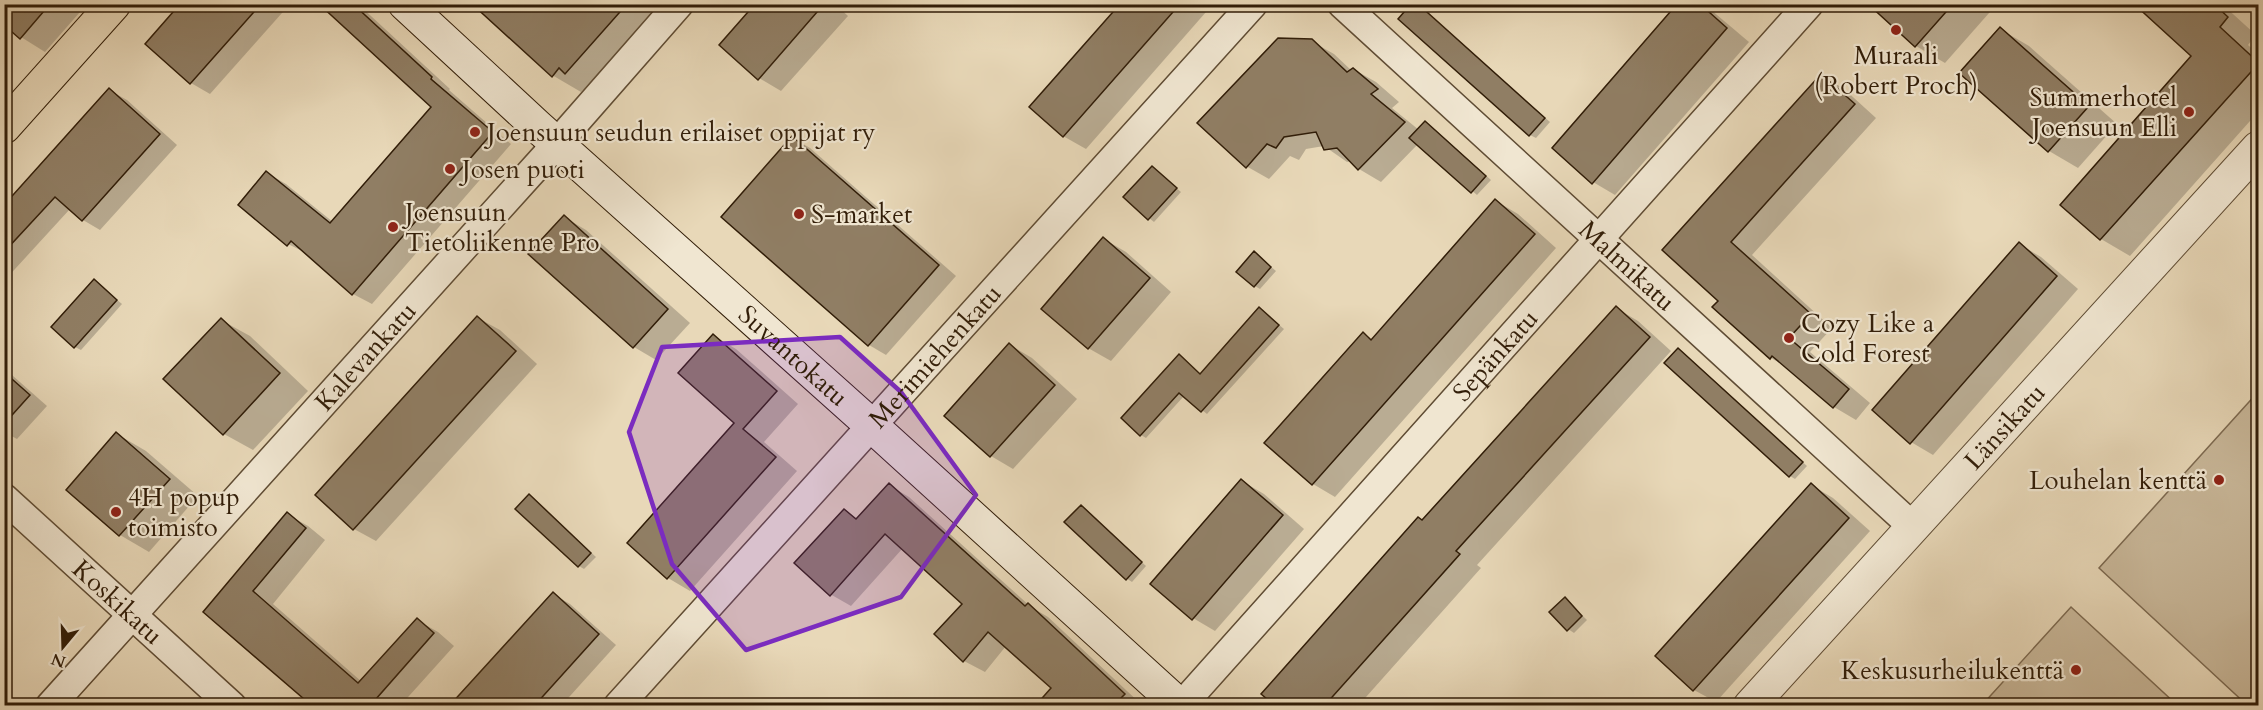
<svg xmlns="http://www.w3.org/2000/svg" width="2263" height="710" viewBox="0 0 2263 710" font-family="Cardo,serif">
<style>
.green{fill:#c9b89a;stroke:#7d6a51;stroke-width:1.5}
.shadow{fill:#0003}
.building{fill:#907e64;stroke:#311d08;stroke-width:1.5}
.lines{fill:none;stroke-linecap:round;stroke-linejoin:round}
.minor-casing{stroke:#5f4c34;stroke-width:31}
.tertiary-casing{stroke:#5f4c34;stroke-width:35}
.secondary-casing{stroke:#311d08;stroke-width:35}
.primary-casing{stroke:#311d08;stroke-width:35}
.minor{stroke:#f0e6d1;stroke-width:28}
.tertiary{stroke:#f0e6d1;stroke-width:33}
.secondary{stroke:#f0e6d1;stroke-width:33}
.primary{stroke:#e8d8b8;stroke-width:33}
.marked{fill:#7b2cbf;fill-opacity:0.2;stroke:#7b2cbf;stroke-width:4.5;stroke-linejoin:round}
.poi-dot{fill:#8f2418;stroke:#f0e6d1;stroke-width:2}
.labels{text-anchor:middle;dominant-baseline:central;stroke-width:4.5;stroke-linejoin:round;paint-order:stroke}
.poi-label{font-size:26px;fill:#311d08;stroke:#f0e6d1;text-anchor:start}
.street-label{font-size:26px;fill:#311d08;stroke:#f0e6d1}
</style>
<rect width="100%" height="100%" fill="#e8d8b8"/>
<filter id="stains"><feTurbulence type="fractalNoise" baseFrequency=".00333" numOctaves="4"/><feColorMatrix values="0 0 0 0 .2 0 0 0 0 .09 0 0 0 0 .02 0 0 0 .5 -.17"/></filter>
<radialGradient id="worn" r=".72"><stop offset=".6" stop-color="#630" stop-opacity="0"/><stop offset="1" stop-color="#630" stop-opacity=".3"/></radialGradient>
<!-- green -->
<g class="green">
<path d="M 2258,392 L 2258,705 L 2248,706 L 2099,568 Z"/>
<path d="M 2071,607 L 2177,705 L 1982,705 Z"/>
</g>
<!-- shadow -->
<g class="shadow">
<path d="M 4,4 L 87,4 L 45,52 L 21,37 Z"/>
<path d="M 182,4 L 290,4 L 210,94 L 191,83 L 147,43 Z"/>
<path d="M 322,4 L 358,4 L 450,89 L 449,90 L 511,144 L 372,304 L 353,294 L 308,254 L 288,244 L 267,173 L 286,184 L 333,222 L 433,107 Z"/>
<path d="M 472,4 L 657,4 L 654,8 L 661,15 L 594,89 L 588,85 L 581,92 L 552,75 Z"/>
<path d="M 757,4 L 835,4 L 848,16 L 781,91 L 759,78 Z"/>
<path d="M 1122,4 L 1213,4 L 1086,149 L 1063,136 Z"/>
<path d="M 1399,4 L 1417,4 L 1420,7 L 1550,122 L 1536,138 L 1530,135 L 1400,19 L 1408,10 Z"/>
<path d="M 1679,4 L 1704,4 L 1749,42 L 1615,195 L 1593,182 Z"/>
<path d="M 1885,4 L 1997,4 L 1945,63 L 1916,46 L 1879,12 Z"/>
<path d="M 2136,4 L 2222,4 L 2256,35 L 2248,45 L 2258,54 L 2258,112 L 2130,256 L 2101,239 L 2062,204 L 2193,56 Z"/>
<path d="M 2000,29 L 2029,46 L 2117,124 L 2078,168 L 2049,151 L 1961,73 Z"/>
<path d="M 1311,41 L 1334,54 L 1352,71 L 1353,69 L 1376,82 L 1399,102 L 1392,108 L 1419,130 L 1431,126 L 1491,180 L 1477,195 L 1418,144 L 1381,182 L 1359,169 L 1352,161 L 1347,162 L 1324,146 L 1306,149 L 1299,160 L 1290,156 L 1269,179 L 1246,166 Z"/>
<path d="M 1821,76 L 1843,88 L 1876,118 L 1752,255 L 1832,328 L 1810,352 L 1870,403 L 1856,420 L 1834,407 L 1788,368 L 1771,358 L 1720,300 L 1664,250 Z"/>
<path d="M 109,90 L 127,100 L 177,145 L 100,230 L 83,220 L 70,209 L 4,281 L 4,198 L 10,201 Z"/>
<path d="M 793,138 L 810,148 L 956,276 L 886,355 L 869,345 L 723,217 Z"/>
<path d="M 1153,168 L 1181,192 L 1154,222 L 1149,218 Z"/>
<path d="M 1496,201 L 1518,214 L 1556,248 L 1335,497 L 1313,484 L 1267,443 L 1364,334 L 1373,340 Z"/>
<path d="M 564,217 L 586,230 L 690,323 L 656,360 L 634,347 Z"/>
<path d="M 1104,239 L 1126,252 L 1171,292 L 1111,361 L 1088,348 Z"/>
<path d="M 2019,244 L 2041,257 L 2078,289 L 1933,455 L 1911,442 Z"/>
<path d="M 1254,253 L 1276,271 L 1260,289 L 1255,286 Z"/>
<path d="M 94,281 L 122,304 L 81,350 L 75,347 Z"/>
<path d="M 1616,308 L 1638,321 L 1671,351 L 1477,565 L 1481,568 L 1358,706 L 1276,706 L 1263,694 Z"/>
<path d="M 1260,309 L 1284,329 L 1207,414 L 1184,396 L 1146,438 L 1141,435 L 1179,356 L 1201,374 Z"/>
<path d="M 478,318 L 500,330 L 537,364 L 376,541 L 354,529 Z"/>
<path d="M 221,320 L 250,336 L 308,391 L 253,450 L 224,434 Z"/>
<path d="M 714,336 L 736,349 L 798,404 L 764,442 L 797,471 L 690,591 L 668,578 L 737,423 Z"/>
<path d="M 1010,345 L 1032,358 L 1077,399 L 1013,469 L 991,456 L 946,416 Z"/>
<path d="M 1679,350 L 1807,466 L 1795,479 L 1790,476 Z"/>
<path d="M 4,368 L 47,406 L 17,439 L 4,432 Z"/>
<path d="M 117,434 L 146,451 L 198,496 L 149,552 L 120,535 Z"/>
<path d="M 1242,481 L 1264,494 L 1304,529 L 1215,631 L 1193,618 Z"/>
<path d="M 889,485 L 909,497 L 1031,607 L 1048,617 L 1143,706 L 1038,706 L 1053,688 L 1006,646 L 985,672 L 964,661 L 936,634 L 964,604 L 903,548 L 851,606 L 830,594 L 844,511 L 858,519 Z"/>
<path d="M 1811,485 L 1833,498 L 1870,531 L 1716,702 L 1694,690 Z"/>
<path d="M 529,496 L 596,557 L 584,569 L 579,566 Z"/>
<path d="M 1081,507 L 1146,566 L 1132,582 L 1126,578 Z"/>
<path d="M 287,514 L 308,526 L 325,540 L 273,604 L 362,682 L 417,620 L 438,632 L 454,646 L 400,706 L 312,706 L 205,612 Z"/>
<path d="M 553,594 L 570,604 L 616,645 L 561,706 L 452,706 Z"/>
<path d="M 1565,599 L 1587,620 L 1574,633 L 1568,629 Z"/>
<path d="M 4,637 L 12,643 L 4,651 Z"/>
</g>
<!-- building -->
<g class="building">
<path d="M 4,4 L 50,4 L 20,39 L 4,25 Z"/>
<path d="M 180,4 L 261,4 L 190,84 L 145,44 Z"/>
<path d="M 319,4 L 353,4 L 432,77 L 431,79 L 493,132 L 352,295 L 291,241 L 287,246 L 238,205 L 266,171 L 330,223 L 431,107 Z"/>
<path d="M 472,4 L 627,4 L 565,74 L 559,68 L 552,77 Z"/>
<path d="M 755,4 L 824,4 L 758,80 L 719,45 Z"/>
<path d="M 1120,4 L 1180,4 L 1063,137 L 1029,107 Z"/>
<path d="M 1411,4 L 1418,4 L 1545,118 L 1529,136 L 1398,19 Z"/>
<path d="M 1677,4 L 1700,4 L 1727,28 L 1592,184 L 1552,148 Z"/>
<path d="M 1868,4 L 1953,4 L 1915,47 Z"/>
<path d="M 2134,4 L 2214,4 L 2228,17 L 2220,27 L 2259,63 L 2100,240 L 2060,205 L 2191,56 Z"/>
<path d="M 2000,27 L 2089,106 L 2048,152 L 1959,73 Z"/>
<path d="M 1278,38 L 1312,39 L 1347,72 L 1353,68 L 1378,89 L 1371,94 L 1405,122 L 1358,170 L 1337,148 L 1324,150 L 1316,132 L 1284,137 L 1276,148 L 1267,144 L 1246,168 L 1197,123 Z"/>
<path d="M 1821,74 L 1855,104 L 1731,242 L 1811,314 L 1789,338 L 1849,389 L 1833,408 L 1772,356 L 1770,359 L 1712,307 L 1718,301 L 1662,250 Z"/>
<path d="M 109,88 L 160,134 L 82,221 L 55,197 L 4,252 L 4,205 Z"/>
<path d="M 1425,121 L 1486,176 L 1471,193 L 1409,138 Z"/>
<path d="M 792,136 L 939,265 L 868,346 L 721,217 Z"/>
<path d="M 1152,166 L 1177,188 L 1148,220 L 1123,197 Z"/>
<path d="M 1495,199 L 1535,234 L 1312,485 L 1264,443 L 1363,332 L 1371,340 Z"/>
<path d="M 564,215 L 668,309 L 633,348 L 528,254 Z"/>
<path d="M 1103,237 L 1150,278 L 1088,349 L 1041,309 Z"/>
<path d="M 2019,242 L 2057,276 L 1910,444 L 1872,410 Z"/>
<path d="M 1254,251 L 1271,267 L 1254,287 L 1236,272 Z"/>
<path d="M 94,279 L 117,300 L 74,348 L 51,327 Z"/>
<path d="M 1616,306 L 1650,337 L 1456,551 L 1460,554 L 1325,705 L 1274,705 L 1261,694 L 1418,517 L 1422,520 Z"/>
<path d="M 1259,307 L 1279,325 L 1201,412 L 1179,393 L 1140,436 L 1121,418 L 1179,354 L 1200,374 Z"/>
<path d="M 477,316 L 516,351 L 353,530 L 315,495 Z"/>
<path d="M 221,318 L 280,373 L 223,435 L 163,379 Z"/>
<path d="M 713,334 L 777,391 L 743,429 L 776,457 L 667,579 L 627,543 L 734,423 L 678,373 Z"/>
<path d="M 1009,343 L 1055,385 L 990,457 L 944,416 Z"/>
<path d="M 1678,348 L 1803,462 L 1789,477 L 1664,363 Z"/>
<path d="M 4,372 L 30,395 L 4,424 Z"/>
<path d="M 116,432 L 170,479 L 119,536 L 66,490 Z"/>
<path d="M 1241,479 L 1283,515 L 1192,620 L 1150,584 Z"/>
<path d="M 889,483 L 1025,606 L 1028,603 L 1125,694 L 1114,705 L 1036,705 L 1051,688 L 988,632 L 963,662 L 934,634 L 962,604 L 885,534 L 830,596 L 794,563 L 844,509 L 856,519 Z"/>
<path d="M 1811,483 L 1849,518 L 1693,691 L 1655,656 Z"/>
<path d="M 529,494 L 591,553 L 578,567 L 515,509 Z"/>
<path d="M 1081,505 L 1142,562 L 1126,580 L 1064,522 Z"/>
<path d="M 287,512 L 306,528 L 253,591 L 358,683 L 417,618 L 434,633 L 376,699 L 384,705 L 311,705 L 203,612 Z"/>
<path d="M 553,592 L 599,634 L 535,705 L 450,705 Z"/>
<path d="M 1565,597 L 1582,616 L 1567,631 L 1549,612 Z"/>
</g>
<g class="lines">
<!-- minor casing -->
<g class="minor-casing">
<g id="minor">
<path id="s1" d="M 1342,4 L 1912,526"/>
<path id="s2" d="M 4,498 L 232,706"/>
<path id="s3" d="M 50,706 L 544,158 L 679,4"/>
<path id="s4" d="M 618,706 L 1253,4"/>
<path id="s5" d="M 1181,706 L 1809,4"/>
</g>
</g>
<!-- tertiary casing -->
<g class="tertiary-casing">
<g id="tertiary">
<path id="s6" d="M 1750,706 L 2258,148"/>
</g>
</g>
<!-- secondary casing -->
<g class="secondary-casing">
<g id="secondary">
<path id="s7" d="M 405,4 L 537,126 L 871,425 L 1180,706"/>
</g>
</g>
<!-- primary casing -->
<g class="primary-casing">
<path id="primary" d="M 4,127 L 114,4"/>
</g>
<!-- minor -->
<use href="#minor" class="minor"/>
<!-- tertiary -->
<use href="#tertiary" class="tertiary"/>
<!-- secondary -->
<use href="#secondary" class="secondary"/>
<!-- primary -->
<use href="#primary" class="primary"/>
</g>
<!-- marked area -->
<path class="marked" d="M 840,337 L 901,392 L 976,495 L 901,597 L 746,650 L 672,564 L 629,432 L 662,347 Z"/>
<!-- markers -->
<g class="poi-dot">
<circle cx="1896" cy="30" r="6"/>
<circle cx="2189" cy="112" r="6"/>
<circle cx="475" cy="132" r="6"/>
<circle cx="450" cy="169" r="6"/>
<circle cx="799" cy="214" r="6"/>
<circle cx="393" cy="227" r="6"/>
<circle cx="1789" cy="338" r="6"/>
<circle cx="2219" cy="480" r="6"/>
<circle cx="116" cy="512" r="6"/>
<circle cx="2076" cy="670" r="6"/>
</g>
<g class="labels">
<!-- poi labels -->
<g class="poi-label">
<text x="1896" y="55" text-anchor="middle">Muraali<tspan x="1896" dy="30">(Robert Proch)</tspan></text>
<text x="2177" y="97" text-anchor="end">Summerhotel<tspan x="2177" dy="30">Joensuun Elli</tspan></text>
<text x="487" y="132">Joensuun seudun erilaiset oppijat ry</text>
<text x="462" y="169">Josen puoti</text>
<text x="405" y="212">Joensuun<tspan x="405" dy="30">Tietoliikenne Pro</tspan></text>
<text x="811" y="214">S-market</text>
<text x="1801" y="323">Cozy Like a<tspan x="1801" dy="30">Cold Forest</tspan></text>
<text x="2207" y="480" text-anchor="end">Louhelan kenttä</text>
<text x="128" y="497">4H popup<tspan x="128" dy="30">toimisto</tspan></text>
<text x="2064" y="670" text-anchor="end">Keskusurheilukenttä</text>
</g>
<!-- street labels -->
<g class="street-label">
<text stroke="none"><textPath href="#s1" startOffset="387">Malmikatu</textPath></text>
<text stroke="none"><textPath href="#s7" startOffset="524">Suvantokatu</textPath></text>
<text stroke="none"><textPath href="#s4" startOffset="472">Merimiehenkatu</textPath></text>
<text stroke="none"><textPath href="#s5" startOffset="471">Sepänkatu</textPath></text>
<text stroke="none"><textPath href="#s3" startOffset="471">Kalevankatu</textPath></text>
<text stroke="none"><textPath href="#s6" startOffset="378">Länsikatu</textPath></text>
<text stroke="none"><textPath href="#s2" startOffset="154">Koskikatu</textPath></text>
</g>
</g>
<!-- margin -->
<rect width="2263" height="710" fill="none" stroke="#e8d8b8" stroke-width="24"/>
<rect x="6" y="6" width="2251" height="698" fill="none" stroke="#311d08" stroke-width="3"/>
<rect x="12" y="12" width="2239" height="686" fill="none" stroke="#311d08" stroke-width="1.5"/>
<!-- north arrow -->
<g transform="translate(63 647) rotate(199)" stroke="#f0e6d1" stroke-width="4.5" paint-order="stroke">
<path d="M0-4.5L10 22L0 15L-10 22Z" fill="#311d08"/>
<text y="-9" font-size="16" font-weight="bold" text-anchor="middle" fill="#311d08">N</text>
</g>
<rect width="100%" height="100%" filter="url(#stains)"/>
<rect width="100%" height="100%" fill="url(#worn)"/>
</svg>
